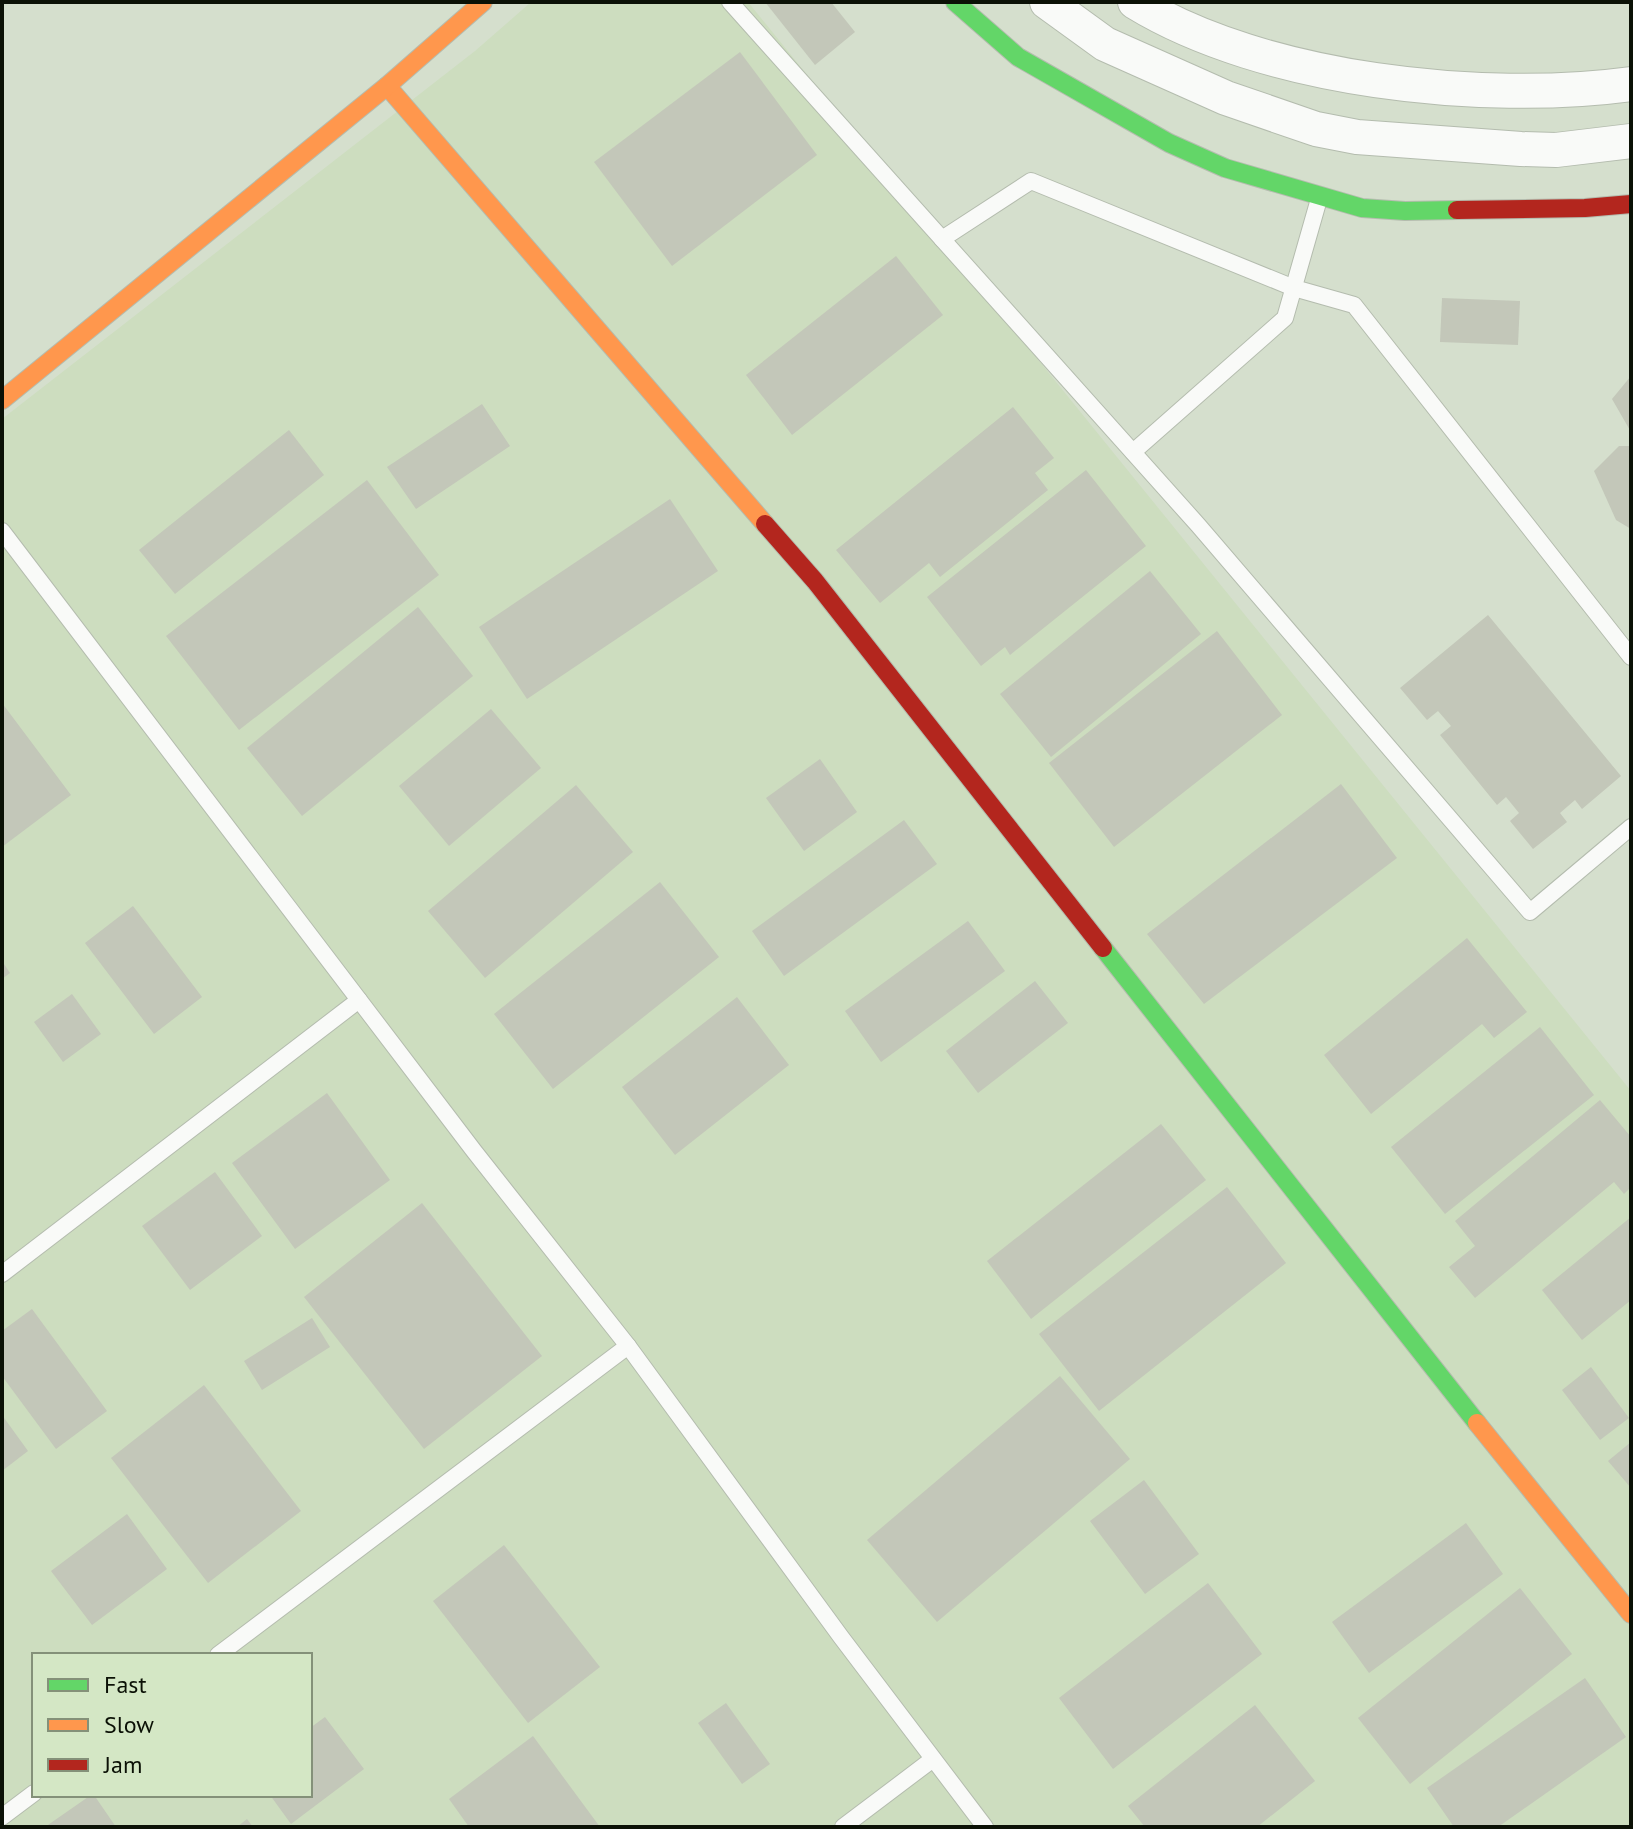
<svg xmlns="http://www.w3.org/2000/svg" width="1633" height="1829" viewBox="0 0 1633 1829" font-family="'PT Sans',sans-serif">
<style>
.built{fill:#cdddbf;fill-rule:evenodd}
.building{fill:#c3c7b9}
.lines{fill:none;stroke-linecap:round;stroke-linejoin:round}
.lane-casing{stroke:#b4bcae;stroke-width:18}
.street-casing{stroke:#b4bcae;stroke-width:36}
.fast-casing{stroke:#b4bcae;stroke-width:20}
.slow-casing{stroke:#b4bcae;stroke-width:20}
.jam-casing{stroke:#b4bcae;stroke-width:20}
.lane{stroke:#f9faf8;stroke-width:16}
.street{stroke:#f9faf8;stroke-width:34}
.fast{stroke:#63d668;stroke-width:18}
.slow{stroke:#ff974d;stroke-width:18}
.jam{stroke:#b3261e;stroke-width:18}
</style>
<rect width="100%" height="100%" fill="#d5dfcd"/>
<!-- built -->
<path class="built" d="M 531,2 L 748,2 L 1631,1091 L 1631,1827 L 2,1827 L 2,419 L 475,51 ZM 34,1655 L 310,1655 L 310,1795 L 34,1795 Z"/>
<!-- building -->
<g class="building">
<path d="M 765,2 L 831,2 L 855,32 L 815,65 Z"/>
<path d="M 740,52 L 817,155 L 672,266 L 594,162 Z"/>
<path d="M 896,256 L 943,315 L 792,435 L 746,375 Z"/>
<path d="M 1442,298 L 1520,301 L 1518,345 L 1440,342 Z"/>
<path d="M 1631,376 L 1631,432 L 1612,399 Z"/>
<path d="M 482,404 L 510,446 L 416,509 L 387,467 Z"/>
<path d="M 1013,407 L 1054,458 L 1035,473 L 1048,490 L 940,577 L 929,563 L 880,603 L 836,550 Z"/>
<path d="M 289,430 L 324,475 L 175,594 L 139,550 Z"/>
<path d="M 1619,446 L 1631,446 L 1631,529 L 1616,520 L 1594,471 Z"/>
<path d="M 1086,470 L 1146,546 L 1010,655 L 1005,647 L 981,666 L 927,597 Z"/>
<path d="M 367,480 L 439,575 L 239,730 L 166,636 Z"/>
<path d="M 670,499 L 718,571 L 527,699 L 479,627 Z"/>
<path d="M 1150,571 L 1201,634 L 1051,757 L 1000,694 Z"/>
<path d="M 418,607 L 473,676 L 302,816 L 247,748 Z"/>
<path d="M 1488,615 L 1621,776 L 1582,809 L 1575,800 L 1560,813 L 1567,822 L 1533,849 L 1510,821 L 1519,813 L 1506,797 L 1497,805 L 1440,735 L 1451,726 L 1438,711 L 1427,720 L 1400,688 Z"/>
<path d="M 1217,631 L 1282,715 L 1114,847 L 1049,763 Z"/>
<path d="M 2,703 L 71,795 L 2,847 Z"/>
<path d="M 491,709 L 541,768 L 449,846 L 399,786 Z"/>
<path d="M 820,759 L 857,812 L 804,851 L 766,798 Z"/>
<path d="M 1341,784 L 1397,858 L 1204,1004 L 1147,934 Z"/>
<path d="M 576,785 L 633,852 L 485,978 L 428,911 Z"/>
<path d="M 904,820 L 937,864 L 784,976 L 752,931 Z"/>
<path d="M 660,882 L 719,957 L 553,1089 L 494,1014 Z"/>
<path d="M 133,906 L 202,997 L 154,1034 L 85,943 Z"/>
<path d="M 968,921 L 1005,971 L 881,1062 L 845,1011 Z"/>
<path d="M 1467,938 L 1527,1012 L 1494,1038 L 1482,1024 L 1371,1114 L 1324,1055 Z"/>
<path d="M 2,961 L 10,973 L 2,979 Z"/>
<path d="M 1035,981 L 1068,1023 L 978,1093 L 946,1051 Z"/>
<path d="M 72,994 L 101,1034 L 63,1062 L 34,1022 Z"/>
<path d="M 737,997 L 789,1065 L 675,1155 L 622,1087 Z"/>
<path d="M 1540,1027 L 1594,1095 L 1445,1214 L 1391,1147 Z"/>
<path d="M 327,1093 L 390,1180 L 295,1249 L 232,1163 Z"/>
<path d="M 1600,1100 L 1631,1137 L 1631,1187 L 1624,1194 L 1614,1182 L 1475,1298 L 1449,1267 L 1475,1246 L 1455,1221 Z"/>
<path d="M 1161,1124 L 1206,1180 L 1031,1319 L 987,1261 Z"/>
<path d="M 215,1172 L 262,1236 L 190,1290 L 142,1226 Z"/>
<path d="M 1227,1187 L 1286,1263 L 1099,1411 L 1039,1334 Z"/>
<path d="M 422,1203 L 542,1356 L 424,1449 L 304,1297 Z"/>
<path d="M 1631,1217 L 1631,1300 L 1582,1340 L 1542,1290 Z"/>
<path d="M 32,1309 L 107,1411 L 56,1449 L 2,1376 L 2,1331 Z"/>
<path d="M 312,1318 L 330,1347 L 262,1390 L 244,1361 Z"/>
<path d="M 1591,1367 L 1629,1418 L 1600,1440 L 1562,1390 Z"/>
<path d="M 1060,1376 L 1130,1459 L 937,1622 L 867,1540 Z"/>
<path d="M 204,1385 L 301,1511 L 208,1583 L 111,1458 Z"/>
<path d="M 2,1415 L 28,1451 L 2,1471 Z"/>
<path d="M 1631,1442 L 1631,1488 L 1608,1461 Z"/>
<path d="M 1144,1480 L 1199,1554 L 1145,1594 L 1090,1521 Z"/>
<path d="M 127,1514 L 167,1569 L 92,1625 L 51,1571 Z"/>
<path d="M 1466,1523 L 1503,1574 L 1369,1673 L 1332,1622 Z"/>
<path d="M 504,1545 L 600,1667 L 528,1723 L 433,1601 Z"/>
<path d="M 1208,1583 L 1262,1654 L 1113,1769 L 1059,1698 Z"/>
<path d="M 1520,1588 L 1572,1654 L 1410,1784 L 1358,1718 Z"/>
<path d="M 1585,1678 L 1626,1737 L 1498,1827 L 1454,1827 L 1427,1788 Z"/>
<path d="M 726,1703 L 770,1764 L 742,1784 L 698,1723 Z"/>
<path d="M 1255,1705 L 1315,1781 L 1257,1827 L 1145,1827 L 1128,1806 Z"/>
<path d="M 325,1717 L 364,1769 L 291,1824 L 270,1795 L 310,1795 L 310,1728 Z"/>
<path d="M 533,1736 L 600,1827 L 469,1827 L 449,1799 Z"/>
<path d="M 91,1795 L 94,1795 L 116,1827 L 45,1827 Z"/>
<path d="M 247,1819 L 253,1827 L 237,1827 Z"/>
</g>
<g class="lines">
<!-- lane casing -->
<g class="lane-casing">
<g id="lane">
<path d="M 730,2 L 1198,525 L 1530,912 L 1631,827"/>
<path d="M 942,239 L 1031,181 L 1294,288 L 1354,305 L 1631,657"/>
<path d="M 1133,452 L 1285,318 L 1319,199"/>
<path d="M 2,531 L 474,1151 L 628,1346 L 841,1637 L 985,1827"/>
<path d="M 2,1274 L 359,1000"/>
<path d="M 218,1655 L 628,1346"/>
<path d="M 2,1817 L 34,1793"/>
<path d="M 843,1827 L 933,1759"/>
</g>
</g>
<!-- street casing -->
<g class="street-casing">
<g id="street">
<path d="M 1047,2 L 1105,44 L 1226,98 L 1316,129 L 1357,137 L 1521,149 L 1556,150 L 1631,141"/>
<path d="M 1135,2 C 1264,81 1483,104 1631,84"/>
</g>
</g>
<!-- fast casing -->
<g class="fast-casing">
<g id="fast">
<path d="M 955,2 L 1018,57 L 1169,143 L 1225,168 L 1362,208 L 1405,211 L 1457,210"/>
<path d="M 1103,948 L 1477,1423"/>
</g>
</g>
<!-- slow casing -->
<g class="slow-casing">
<g id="slow">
<path d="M 387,86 L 765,524"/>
<path d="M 2,400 L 387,86 L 483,2"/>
<path d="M 1477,1423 L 1631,1614"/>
</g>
</g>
<!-- jam casing -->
<g class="jam-casing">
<g id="jam">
<path d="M 1457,210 L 1585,208 L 1631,204"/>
<path d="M 765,524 L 815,581 L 1103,948"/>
</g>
</g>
<!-- lane -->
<use href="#lane" class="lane"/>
<!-- street -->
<use href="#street" class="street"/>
<!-- fast -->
<use href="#fast" class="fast"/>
<!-- slow -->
<use href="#slow" class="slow"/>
<!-- jam -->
<use href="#jam" class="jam"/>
</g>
<!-- border -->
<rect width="1633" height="1829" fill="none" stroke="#0b1106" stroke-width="8"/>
<!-- legend -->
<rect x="32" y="1653" width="280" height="144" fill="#d4e7c5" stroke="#849179" stroke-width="2"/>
<rect x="48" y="1679" width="40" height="12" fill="#63d668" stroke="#849179" stroke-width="2"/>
<text x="104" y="1693" font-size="24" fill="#0b1106">Fast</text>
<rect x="48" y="1719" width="40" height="12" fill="#ff974d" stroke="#849179" stroke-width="2"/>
<text x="104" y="1733" font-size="24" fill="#0b1106">Slow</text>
<rect x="48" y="1759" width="40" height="12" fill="#b3261e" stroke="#849179" stroke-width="2"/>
<text x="104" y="1773" font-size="24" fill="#0b1106">Jam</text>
</svg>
